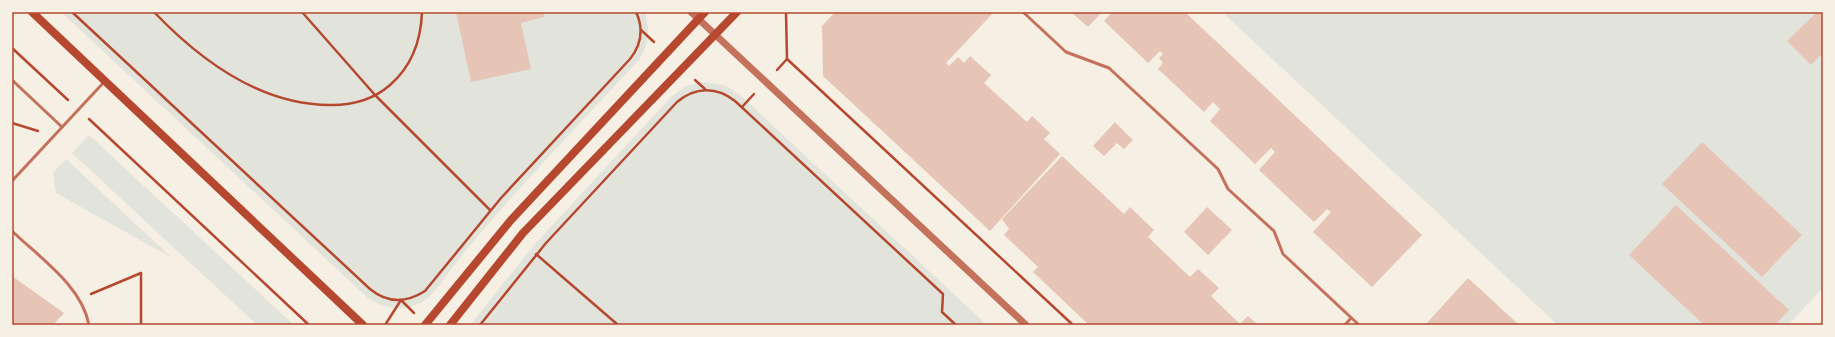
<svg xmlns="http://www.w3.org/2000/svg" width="1835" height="337" viewBox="0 0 1835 337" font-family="Figtree,sans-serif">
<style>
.green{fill:#e2e4dc}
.building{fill:#e6c5b7}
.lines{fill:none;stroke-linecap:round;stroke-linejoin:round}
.path{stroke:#b5482f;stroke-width:2.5}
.service{stroke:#c5725c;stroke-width:3}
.tertiary{stroke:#c5725c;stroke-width:7}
.secondary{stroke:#b5482f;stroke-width:8}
.neatline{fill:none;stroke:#b5482f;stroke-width:1.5}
</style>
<rect width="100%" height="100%" fill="#f6efe4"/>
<!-- green -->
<g class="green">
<path d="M 61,12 L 645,12 C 650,29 649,44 639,60 C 587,116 533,172 483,230 C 473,242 462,255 452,268 C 444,279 435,294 422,302 C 404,312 385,309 368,298 Z"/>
<path d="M 1222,12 L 1823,12 L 1823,288 L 1788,325 L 1558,325 Z"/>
<path d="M 705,82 L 724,85 L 740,95 L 987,325 L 470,325 L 534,245 L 671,97 L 686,86 Z"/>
<path d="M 89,135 L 294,325 L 257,325 L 72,153 Z"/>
<path d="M 66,159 L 172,258 L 56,193 L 53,173 Z"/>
</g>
<!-- building -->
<g class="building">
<path d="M 456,12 L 543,12 L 544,17 L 521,23 L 531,69 L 471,82 Z"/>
<path d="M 835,12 L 994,12 L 946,63 L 949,66 L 958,57 L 964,63 L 970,56 L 991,75 L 984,83 L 1027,122 L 1032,116 L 1050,133 L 1044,139 L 1060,154 L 990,231 L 823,76 L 822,26 Z"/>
<path d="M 1071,12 L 1102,12 L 1088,27 Z"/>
<path d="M 1110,12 L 1185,12 L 1422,235 L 1372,287 L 1313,232 L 1331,212 L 1327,209 L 1314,222 L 1259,170 L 1275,152 L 1271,148 L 1255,164 L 1210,121 L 1220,109 L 1213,102 L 1204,112 L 1158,69 L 1163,63 L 1159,58 L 1163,54 L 1160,51 L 1148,63 L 1104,21 L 1111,13 Z"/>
<path d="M 1817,12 L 1823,12 L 1823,53 L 1811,65 L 1787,41 Z"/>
<path d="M 1115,122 L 1133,140 L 1124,149 L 1117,143 L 1104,156 L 1093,146 Z"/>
<path d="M 1702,142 L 1802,235 L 1762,277 L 1662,184 Z"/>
<path d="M 1062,156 L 1124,214 L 1130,207 L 1154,230 L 1148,237 L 1190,277 L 1198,269 L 1219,288 L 1211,296 L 1240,324 L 1248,316 L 1258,325 L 1089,325 L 1033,272 L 1038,267 L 1004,235 L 1009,229 L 1002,219 Z"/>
<path d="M 1676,205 L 1789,310 L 1775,325 L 1704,325 L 1629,255 Z"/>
<path d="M 1207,207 L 1232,230 L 1208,255 L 1184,232 Z"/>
<path d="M 12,276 L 64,313 L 53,325 L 12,325 Z"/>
<path d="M 1468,278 L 1519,325 L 1425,325 Z"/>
</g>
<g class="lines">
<!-- path -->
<g class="path">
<path d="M 72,12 L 370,289 C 387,303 406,303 425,291 L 501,198 L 630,59 C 641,45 644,29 636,12"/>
<path d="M 154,12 C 200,60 262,106 332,105 C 353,105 374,99 390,85 C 412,66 421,40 422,12"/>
<path d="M 302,12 L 375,95 L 490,210"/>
<path d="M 786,12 L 787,59 L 1073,325"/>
<path d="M 641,30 L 654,42"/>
<path d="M 12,48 L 68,100"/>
<path d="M 777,70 L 787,59"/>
<path d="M 695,80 L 705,89"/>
<path d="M 742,107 L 754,94"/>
<path d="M 89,119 L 309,325"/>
<path d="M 12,123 L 38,131"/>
<path d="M 536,254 L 618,325"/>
<path d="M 91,294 L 141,273 L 141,325"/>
<path d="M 385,325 L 401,300 L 414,313"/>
<path d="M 480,325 L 546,243 L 677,102 C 695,87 716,86 735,101 L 943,294 L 942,312 L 956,325"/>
</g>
<!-- service -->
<g class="service">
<path d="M 1023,12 L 1066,52 L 1109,68 L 1218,169 L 1228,189 L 1274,231 L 1283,254 L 1359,325"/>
<path d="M 12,80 L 62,127"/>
<path d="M 12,181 L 105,81"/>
<path d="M 12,231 C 40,258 82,286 89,325"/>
<path d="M 1345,325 L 1351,318"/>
</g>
<!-- tertiary -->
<path class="tertiary" d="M 691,12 L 1026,325"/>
<!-- secondary -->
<g class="secondary">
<path d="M 32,12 L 363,325"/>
<path d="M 425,325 L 511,220 L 705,12"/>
<path d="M 450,325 L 523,233 L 737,12"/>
</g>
</g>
<!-- border -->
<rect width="1835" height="337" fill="none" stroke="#f6efe4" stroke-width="26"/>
<rect x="13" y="13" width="1809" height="311" class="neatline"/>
</svg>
